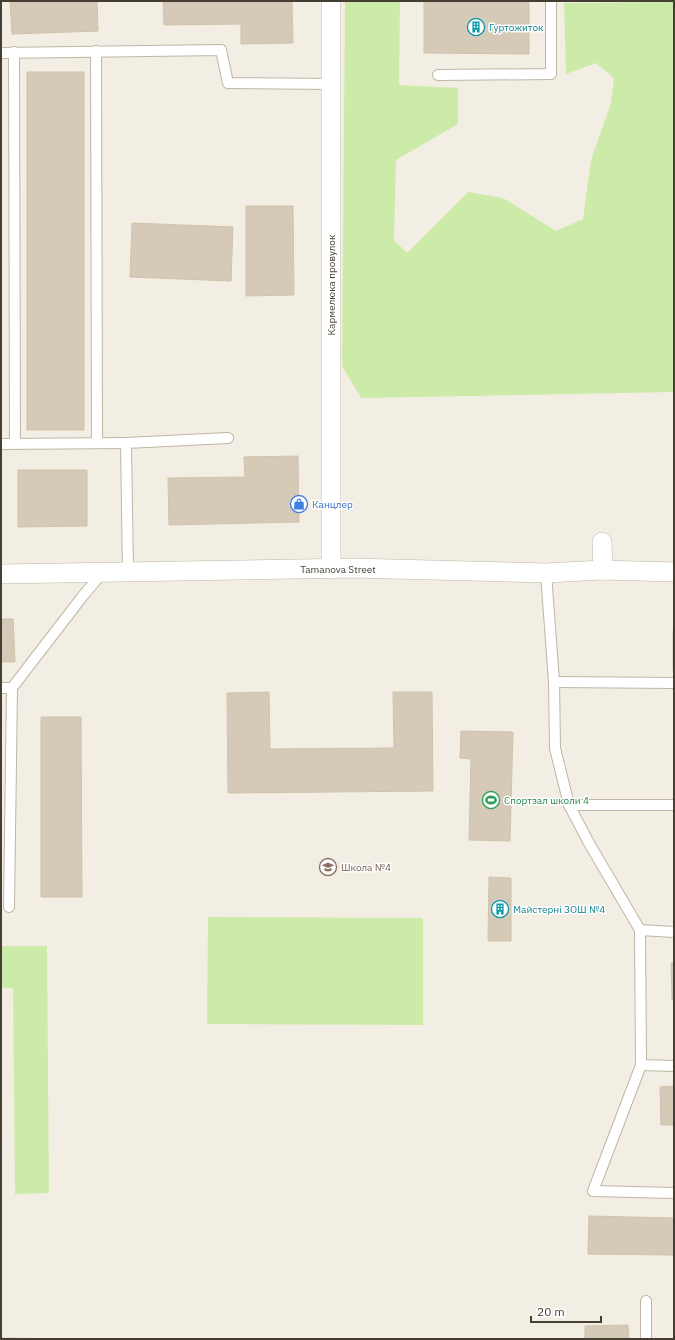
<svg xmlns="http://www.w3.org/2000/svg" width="675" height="1340" viewBox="0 0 675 1340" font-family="'IBM Plex Sans',sans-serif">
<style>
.green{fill:#cdeba8}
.building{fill:#d5cab8;stroke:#d1c2aa}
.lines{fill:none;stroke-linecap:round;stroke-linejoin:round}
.lane-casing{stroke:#bfb6a5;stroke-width:12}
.street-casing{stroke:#bfb6a5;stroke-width:20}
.lane{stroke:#fff;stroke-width:10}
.street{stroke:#fff;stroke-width:19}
.labels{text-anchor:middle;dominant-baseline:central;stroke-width:3;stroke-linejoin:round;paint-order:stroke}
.culture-label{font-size:10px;fill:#0d838f;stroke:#fff;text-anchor:start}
.street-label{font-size:10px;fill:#453e33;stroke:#fff}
.shop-label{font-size:10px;fill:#366cbe;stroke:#fff;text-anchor:start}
.leisure-label{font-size:10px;fill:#27864d;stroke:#fff;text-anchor:start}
.education-label{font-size:10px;fill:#785e54;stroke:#fff;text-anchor:start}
</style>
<rect width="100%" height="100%" fill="#f3eee3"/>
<!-- green -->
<g class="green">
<path d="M 345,1 L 400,1 L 399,85 L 458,88 L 458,124 L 396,160 L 394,240 L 407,253 L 468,192 L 503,198 L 556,231 L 583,219 L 591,160 L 611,103 L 614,78 L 596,63 L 566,74 L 564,3 L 674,2 L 674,392 L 361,398 L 342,366 Z"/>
<path d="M 208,917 L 423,918 L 423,1025 L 207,1024 Z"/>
<path d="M 1,946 L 47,946 L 49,1193 L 15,1194 L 13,988 L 1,988 Z"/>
</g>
<!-- building -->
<g class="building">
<path d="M 10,1 L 97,1 L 98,31 L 12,34 Z"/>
<path d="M 163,1 L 292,1 L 293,43 L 241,44 L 241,24 L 164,25 Z"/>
<path d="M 424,1 L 529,1 L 529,54 L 424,53 Z"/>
<rect x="27" y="72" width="57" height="358"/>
<path d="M 246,206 L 293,206 L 294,295 L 246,296 Z"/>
<path d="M 132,223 L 233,227 L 231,281 L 130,277 Z"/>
<path d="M 298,456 L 299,522 L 169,525 L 168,478 L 245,477 L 244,457 Z"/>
<path d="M 18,470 L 87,470 L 87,526 L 18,527 Z"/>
<path d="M 1,619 L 13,619 L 15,662 L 1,662 Z"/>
<rect x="673" y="631" width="1" height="39"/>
<path d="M 269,692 L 270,749 L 394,748 L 393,692 L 432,692 L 433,791 L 228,793 L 227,693 Z"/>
<path d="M 41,717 L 81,717 L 82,897 L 41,897 Z"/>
<path d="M 461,731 L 513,732 L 510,841 L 469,840 L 471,759 L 460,758 Z"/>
<path d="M 489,877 L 511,878 L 511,941 L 488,941 Z"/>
<path d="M 671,963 L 674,963 L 674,1000 L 672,1000 Z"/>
<path d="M 674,1086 L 674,1125 L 661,1125 L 660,1087 Z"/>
<path d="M 589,1216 L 674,1218 L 674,1255 L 588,1254 Z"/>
<path d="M 628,1325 L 629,1339 L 585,1339 L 585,1326 Z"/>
<path d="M 1,1338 L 55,1339 L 1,1339 Z"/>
</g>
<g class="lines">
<!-- lane casing -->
<g class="lane-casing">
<g id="lane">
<path d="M 96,51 L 97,442"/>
<path d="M 14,52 L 15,444"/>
<path d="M 1,53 L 221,50 L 228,83 L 331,84"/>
<path d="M 438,75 L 551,74 L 551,1"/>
<path d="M 1,444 L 126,443"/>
<path d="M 128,572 L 126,443 L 228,438"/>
<path d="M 546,573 L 554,682 L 555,748 L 569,805 L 589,843 L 640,930 L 641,1065 L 593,1191 L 674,1193"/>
<path d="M 554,682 L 674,683"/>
<path d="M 1,688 L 12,688"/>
<path d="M 569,805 L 674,805"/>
<path d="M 9,907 L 12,688 L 82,597 L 103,572"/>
<path d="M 640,930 L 674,932"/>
<path d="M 641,1065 L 674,1066"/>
<path d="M 646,1339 L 646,1301"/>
</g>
</g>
<!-- street casing -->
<g class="street-casing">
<g id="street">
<path d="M 602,542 L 603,570"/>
<path d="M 331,569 L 331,1"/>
<path d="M 1,574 L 353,568 L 546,573 L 603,570 L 674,572"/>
</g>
</g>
<!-- lane -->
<use href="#lane" class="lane"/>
<!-- street -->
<use href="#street" class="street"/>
</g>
<!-- icons -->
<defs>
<g id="building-ring" transform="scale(0.9)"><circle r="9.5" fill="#fff" stroke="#0f9aa8" stroke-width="1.5"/><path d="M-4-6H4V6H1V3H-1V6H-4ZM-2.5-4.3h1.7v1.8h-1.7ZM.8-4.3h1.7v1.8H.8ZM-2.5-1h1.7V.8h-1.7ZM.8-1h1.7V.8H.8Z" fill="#0f9aa8"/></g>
<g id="shop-ring" transform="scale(0.9)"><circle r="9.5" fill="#fff" stroke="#3f7fe0" stroke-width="1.5"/><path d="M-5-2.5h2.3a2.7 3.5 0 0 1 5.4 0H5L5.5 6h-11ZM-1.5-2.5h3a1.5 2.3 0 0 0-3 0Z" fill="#3f7fe0"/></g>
<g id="stadium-ring" transform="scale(0.9)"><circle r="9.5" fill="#fff" stroke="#2e9e5b" stroke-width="1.5"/><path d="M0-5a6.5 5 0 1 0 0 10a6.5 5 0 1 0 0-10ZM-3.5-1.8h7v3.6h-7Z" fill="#2e9e5b"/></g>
<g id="school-ring" transform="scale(0.9)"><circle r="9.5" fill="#fff" stroke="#8d6e63" stroke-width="1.5"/><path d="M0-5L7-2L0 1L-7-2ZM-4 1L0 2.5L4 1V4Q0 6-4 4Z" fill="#8d6e63"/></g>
</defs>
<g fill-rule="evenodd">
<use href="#building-ring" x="476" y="27"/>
<use href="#shop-ring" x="299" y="504"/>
<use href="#stadium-ring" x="491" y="800"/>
<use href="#school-ring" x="328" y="867"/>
<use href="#building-ring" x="500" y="909"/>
</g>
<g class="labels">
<!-- culture labels -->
<g class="culture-label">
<text x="489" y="27">Гуртожиток</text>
<text x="513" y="909">Майстерні ЗОШ №4</text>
</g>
<!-- street labels -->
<g class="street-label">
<text transform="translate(331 285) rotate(-90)">Кармелюка провулок</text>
<text x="338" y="569">Tamanova Street</text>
</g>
<!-- shop labels -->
<g class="shop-label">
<text x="312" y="504">Канцлер</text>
</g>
<!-- leisure labels -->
<g class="leisure-label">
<text x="504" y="800">Спортзал школи 4</text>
</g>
<!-- education labels -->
<g class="education-label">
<text x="341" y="867">Школа №4</text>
</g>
</g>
<!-- border -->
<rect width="675" height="1340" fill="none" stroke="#453e33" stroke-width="4"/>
<!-- scale -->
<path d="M531 1316v6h70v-6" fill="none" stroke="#453e33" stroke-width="2"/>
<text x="537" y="1316" font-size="12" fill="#453e33" stroke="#ffffff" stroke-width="3" paint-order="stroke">20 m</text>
</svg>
